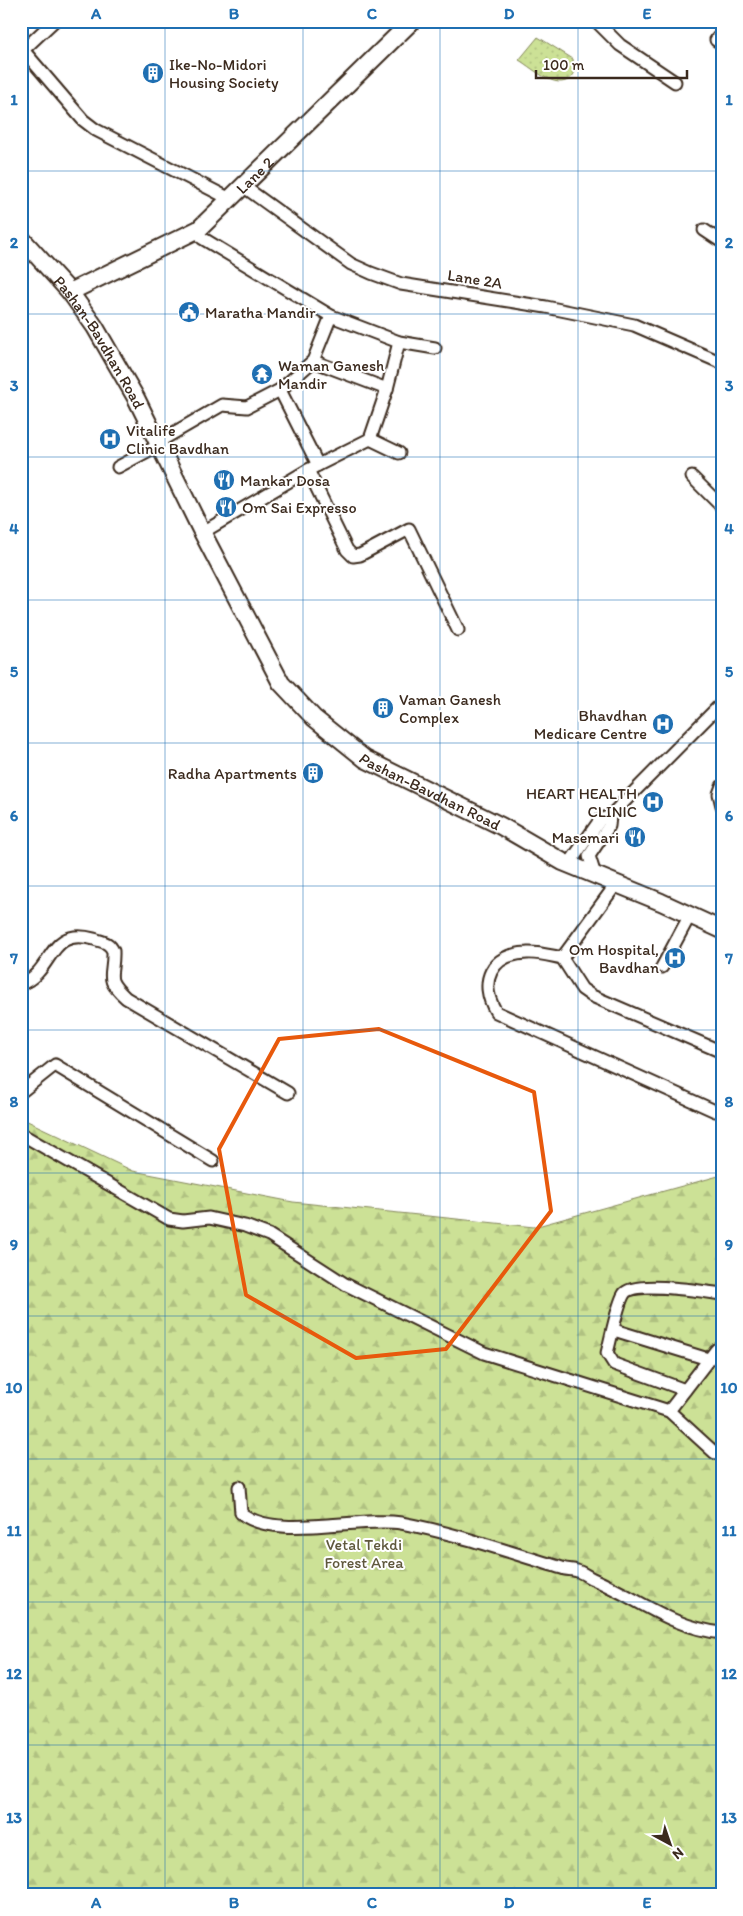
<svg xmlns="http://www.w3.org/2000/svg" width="743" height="1916" viewBox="0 0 743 1916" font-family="Itim,sans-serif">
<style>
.forest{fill:url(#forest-firs);stroke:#84865a}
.park{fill:url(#park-dots);stroke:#84865a}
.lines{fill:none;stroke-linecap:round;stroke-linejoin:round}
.street-casing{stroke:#3b2a1e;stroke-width:15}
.secondary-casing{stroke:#3b2a1e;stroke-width:20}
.street{stroke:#fff;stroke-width:11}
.secondary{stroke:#fff;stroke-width:16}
.marked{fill:none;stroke:#e8590c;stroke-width:4;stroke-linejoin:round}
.grid{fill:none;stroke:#1f6fb2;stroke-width:1;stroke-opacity:0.55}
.labels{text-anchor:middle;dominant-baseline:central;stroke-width:4;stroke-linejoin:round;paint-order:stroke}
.poi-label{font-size:16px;fill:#3b2a1e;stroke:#fff;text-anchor:start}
.street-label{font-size:16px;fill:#3b2a1e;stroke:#fff}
.park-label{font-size:16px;fill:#5f583c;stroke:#fff}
.neatline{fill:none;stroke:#1f6fb2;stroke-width:2}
.grid-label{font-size:16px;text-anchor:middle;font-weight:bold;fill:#1f6fb2}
</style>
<defs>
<pattern id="forest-firs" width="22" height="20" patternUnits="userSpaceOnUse" patternTransform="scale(1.25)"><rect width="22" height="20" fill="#cce196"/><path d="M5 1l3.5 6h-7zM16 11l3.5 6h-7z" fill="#b0c181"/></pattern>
<pattern id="park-dots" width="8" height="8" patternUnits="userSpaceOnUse" patternTransform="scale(1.25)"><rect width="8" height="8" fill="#cce196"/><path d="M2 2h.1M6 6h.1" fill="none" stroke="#b0c181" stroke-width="1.8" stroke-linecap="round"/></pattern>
</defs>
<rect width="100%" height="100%" fill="#fff"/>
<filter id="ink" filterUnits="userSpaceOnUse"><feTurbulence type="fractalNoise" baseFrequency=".02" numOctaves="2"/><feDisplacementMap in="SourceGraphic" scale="10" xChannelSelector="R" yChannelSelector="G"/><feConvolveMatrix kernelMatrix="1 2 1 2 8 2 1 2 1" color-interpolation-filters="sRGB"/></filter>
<g filter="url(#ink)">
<!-- forest -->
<path class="forest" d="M 21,1118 L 133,1171 L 293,1202 L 534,1227 L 722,1175 L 722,1895 L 21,1895 Z"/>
<!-- park -->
<path class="park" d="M 538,37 L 573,59 L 574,74 C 560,95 534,69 519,60 Z"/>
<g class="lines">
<!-- street casing -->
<g class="street-casing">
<g id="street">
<path d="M 596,21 L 620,45 L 675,82"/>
<path d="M 722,33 L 716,40 L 722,44"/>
<path d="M 23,50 L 83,120 L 96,130 L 230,199"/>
<path d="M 21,52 L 54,21"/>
<path d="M 243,186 L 351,264 L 371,273 L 401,284 L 546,307 L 634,325 L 722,363"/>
<path d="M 704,230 L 722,242"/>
<path d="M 202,238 L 331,316 L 399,342 L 435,348"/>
<path d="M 313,361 L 387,389"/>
<path d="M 280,390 L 318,465"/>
<path d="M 165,438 L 222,405 L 247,407 L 280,390 L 313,361 L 331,316"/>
<path d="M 370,439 L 399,453"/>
<path d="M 118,467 L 159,445"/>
<path d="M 308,470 L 347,550 L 353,556 L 360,555 L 409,529 L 458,630"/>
<path d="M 692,477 L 722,507"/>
<path d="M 210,528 L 308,470 L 370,439 L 387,389 L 399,342"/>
<path d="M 722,786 L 719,794 L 722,806"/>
<path d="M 569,864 L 600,820 L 610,816 L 722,703"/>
<path d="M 595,875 L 589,856 L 609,826 L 610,816"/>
<path d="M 562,958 L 617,883"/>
<path d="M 662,967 L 690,915"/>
<path d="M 21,984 C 55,971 47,926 94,939 C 103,942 109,942 113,951 C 114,977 103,977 126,998 L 288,1093"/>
<path d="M 21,1092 L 55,1065 L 213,1161"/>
<path d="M 715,1111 L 496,1012 C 478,982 491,954 527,953 C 538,952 551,956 562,958 L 582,989 L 592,996 L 722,1052"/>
<path d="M 21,1134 L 169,1219 L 183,1221 L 209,1218 L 245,1226 L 269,1235 L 345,1284 L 484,1353 L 669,1411 L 715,1453"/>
<path d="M 614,1330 L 708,1359"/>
<path d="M 685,1390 L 614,1364 L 607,1353 C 611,1339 617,1305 624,1294 C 633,1280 706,1292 722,1294"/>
<path d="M 669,1411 L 716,1350 L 722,1353"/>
<path d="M 239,1487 L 241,1513 C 275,1541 358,1516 401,1523 C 456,1533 508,1552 562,1568 C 566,1570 572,1569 577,1571 C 582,1572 588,1577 593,1579 C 640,1599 669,1627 722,1633"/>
</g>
</g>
<!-- secondary casing -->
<g class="secondary-casing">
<g id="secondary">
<path id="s1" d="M 21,238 L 70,292 L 95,327 L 136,398 L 200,528 L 281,683 L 314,718 L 365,759 L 501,826 L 563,862 L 661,902 L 722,930"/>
<path id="s2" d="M 70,292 L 199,229 L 412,21"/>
</g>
</g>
<!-- street -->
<use href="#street" class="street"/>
<!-- secondary -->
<use href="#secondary" class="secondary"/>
</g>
</g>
<!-- marked area -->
<path class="marked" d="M 379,1029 L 534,1092 L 551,1211 L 446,1349 L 356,1358 L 246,1295 L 219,1149 L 279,1039 Z"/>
<!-- grid -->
<path class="grid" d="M 165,21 L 165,1895M 303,21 L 303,1895M 440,21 L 440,1895M 578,21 L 578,1895M 21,171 L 722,171M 21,314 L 722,314M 21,457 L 722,457M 21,600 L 722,600M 21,743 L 722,743M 21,886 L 722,886M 21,1030 L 722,1030M 21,1173 L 722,1173M 21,1316 L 722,1316M 21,1459 L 722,1459M 21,1602 L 722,1602M 21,1745 L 722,1745"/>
<!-- icons -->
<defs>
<g id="building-disc" transform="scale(1.125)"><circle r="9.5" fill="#1f6fb2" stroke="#fff"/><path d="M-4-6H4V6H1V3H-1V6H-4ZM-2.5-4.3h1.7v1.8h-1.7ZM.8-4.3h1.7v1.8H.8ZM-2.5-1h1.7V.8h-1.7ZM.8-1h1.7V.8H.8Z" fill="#fff"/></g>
<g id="civic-disc" transform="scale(1.125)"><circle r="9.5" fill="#1f6fb2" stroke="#fff"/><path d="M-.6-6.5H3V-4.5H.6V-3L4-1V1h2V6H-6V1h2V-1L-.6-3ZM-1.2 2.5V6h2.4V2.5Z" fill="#fff"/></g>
<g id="temple-disc" transform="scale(1.125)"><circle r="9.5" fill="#1f6fb2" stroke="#fff"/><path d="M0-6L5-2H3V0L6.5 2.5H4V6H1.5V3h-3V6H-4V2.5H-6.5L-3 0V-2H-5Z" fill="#fff"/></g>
<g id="hospital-disc" transform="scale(1.125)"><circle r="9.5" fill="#1f6fb2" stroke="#fff"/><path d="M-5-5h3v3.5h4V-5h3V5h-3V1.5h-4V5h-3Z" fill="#fff"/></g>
<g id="restaurant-disc" transform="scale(1.125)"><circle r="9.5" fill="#1f6fb2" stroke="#fff"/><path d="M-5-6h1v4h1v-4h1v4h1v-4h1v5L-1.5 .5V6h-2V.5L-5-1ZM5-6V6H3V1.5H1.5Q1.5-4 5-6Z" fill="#fff"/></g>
</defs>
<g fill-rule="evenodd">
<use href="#building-disc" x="153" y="73"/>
<use href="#civic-disc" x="189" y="312"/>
<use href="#temple-disc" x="262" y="374"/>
<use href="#hospital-disc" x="110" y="439"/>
<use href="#restaurant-disc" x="224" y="480"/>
<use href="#restaurant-disc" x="226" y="507"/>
<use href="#building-disc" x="383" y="708"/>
<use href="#hospital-disc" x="663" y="724"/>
<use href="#building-disc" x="313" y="773"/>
<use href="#hospital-disc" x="653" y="802"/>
<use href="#restaurant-disc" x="635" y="837"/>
<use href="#hospital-disc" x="675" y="958"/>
</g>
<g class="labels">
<!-- poi labels -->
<g class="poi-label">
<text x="169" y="64">Ike-No-Midori<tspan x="169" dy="18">Housing Society</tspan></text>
<text x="205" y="312">Maratha Mandir</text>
<text x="278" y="365">Waman Ganesh<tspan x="278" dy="18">Mandir</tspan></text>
<text x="126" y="430">Vitalife<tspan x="126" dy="18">Clinic Bavdhan</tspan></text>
<text x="240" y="480">Mankar Dosa</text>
<text x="242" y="507">Om Sai Expresso</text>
<text x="399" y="699">Vaman Ganesh<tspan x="399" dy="18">Complex</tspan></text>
<text x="647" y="715" text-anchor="end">Bhavdhan<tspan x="647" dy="18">Medicare Centre</tspan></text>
<text x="297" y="773" text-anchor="end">Radha Apartments</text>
<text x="637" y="793" text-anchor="end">HEART HEALTH<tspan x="637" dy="18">CLINIC</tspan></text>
<text x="619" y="837" text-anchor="end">Masemari</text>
<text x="659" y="949" text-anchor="end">Om Hospital,<tspan x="659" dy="18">Bavdhan</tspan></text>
</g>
<!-- street labels -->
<g class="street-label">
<text stroke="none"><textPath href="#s2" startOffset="221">Lane 2</textPath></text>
<text transform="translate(475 279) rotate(9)">Lane 2A</text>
<text stroke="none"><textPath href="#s1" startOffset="131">Pashan-Bavdhan Road</textPath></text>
<text stroke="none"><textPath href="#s1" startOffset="704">Pashan-Bavdhan Road</textPath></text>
</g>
<!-- park labels -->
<g class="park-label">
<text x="364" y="1544">Vetal Tekdi<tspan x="364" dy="18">Forest Area</tspan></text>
</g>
</g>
<!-- margin -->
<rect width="743" height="1916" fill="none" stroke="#fff" stroke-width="55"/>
<!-- north arrow -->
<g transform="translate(670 1844) rotate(140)" stroke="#ffffff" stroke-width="4" paint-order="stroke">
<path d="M0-4L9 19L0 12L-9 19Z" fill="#3b2a1e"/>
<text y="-8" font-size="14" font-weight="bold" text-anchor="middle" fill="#3b2a1e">N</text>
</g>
<!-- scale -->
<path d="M536 70v8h151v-8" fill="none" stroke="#3b2a1e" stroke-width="2.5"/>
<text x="543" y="70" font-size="15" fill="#3b2a1e" stroke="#ffffff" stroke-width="4" paint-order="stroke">100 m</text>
<rect x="28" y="28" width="688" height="1860" class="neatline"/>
<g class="grid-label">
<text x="96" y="19">A</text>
<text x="234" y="19">B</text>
<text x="372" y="19">C</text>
<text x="509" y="19">D</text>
<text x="647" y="19">E</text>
<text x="14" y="105">1</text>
<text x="729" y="105">1</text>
<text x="14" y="248">2</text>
<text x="729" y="248">2</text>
<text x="14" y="391">3</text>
<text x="729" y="391">3</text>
<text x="14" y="534">4</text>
<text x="729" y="534">4</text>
<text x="14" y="677">5</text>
<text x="729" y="677">5</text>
<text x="14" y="821">6</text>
<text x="729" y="821">6</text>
<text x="14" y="964">7</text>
<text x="729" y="964">7</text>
<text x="14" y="1107">8</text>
<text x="729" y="1107">8</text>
<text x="14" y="1250">9</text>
<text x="729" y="1250">9</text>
<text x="14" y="1393">10</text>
<text x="729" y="1393">10</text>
<text x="14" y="1536">11</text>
<text x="729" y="1536">11</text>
<text x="14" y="1679">12</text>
<text x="729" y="1679">12</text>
<text x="14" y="1823">13</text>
<text x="729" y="1823">13</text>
<text x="96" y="1908">A</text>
<text x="234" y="1908">B</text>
<text x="372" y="1908">C</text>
<text x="509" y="1908">D</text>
<text x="647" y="1908">E</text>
</g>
</svg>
